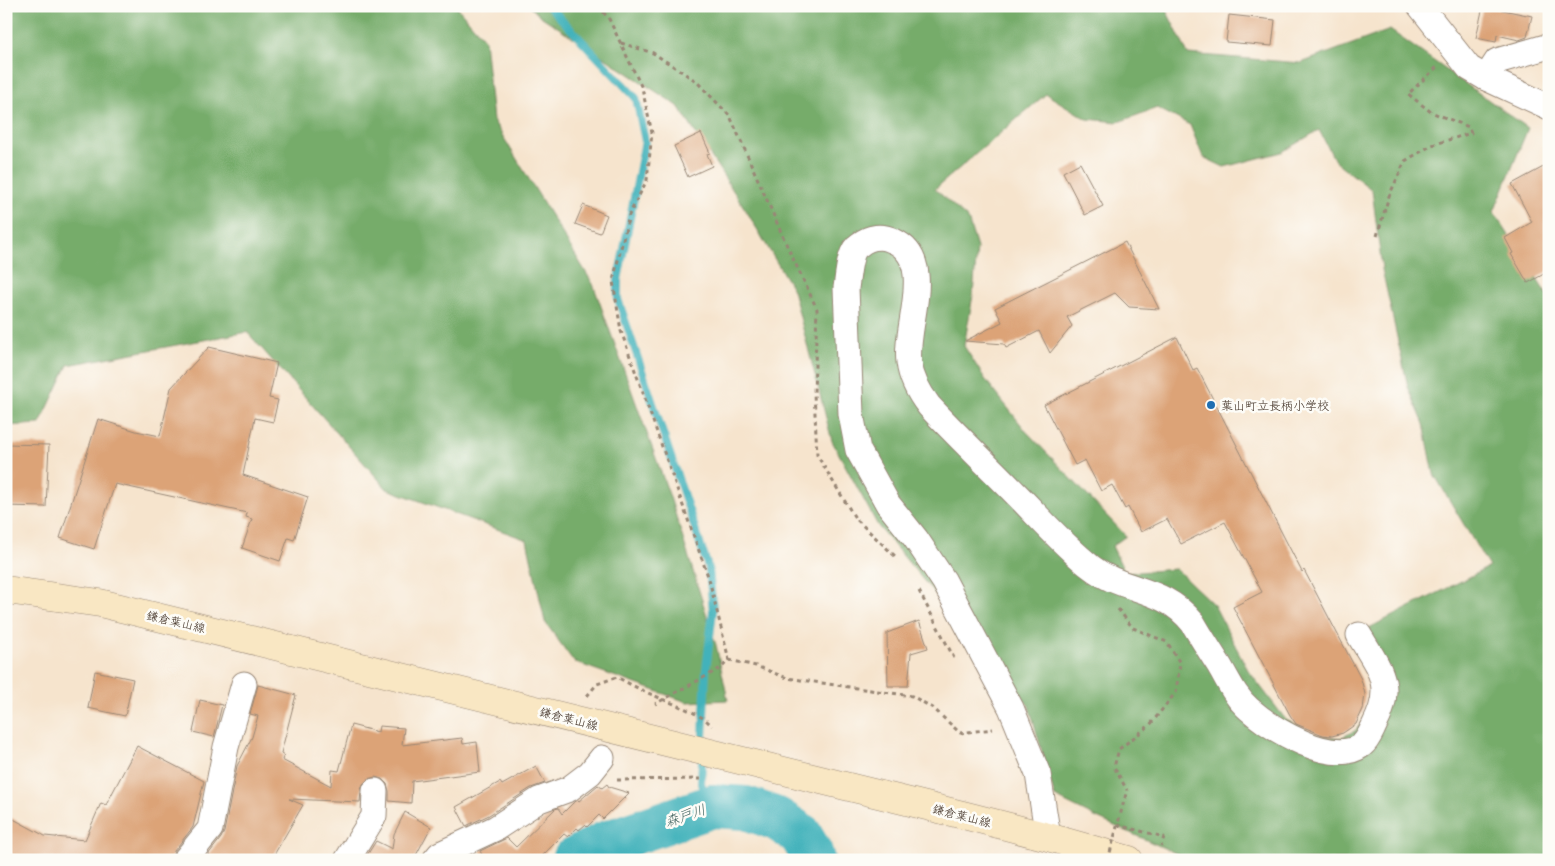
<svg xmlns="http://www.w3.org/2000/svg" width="1555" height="866" viewBox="0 0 1555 866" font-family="'Playpen Sans','Klee One',sans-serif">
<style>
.forest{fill:#76ac6a;stroke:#586b44;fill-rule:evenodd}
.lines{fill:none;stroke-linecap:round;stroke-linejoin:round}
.stream{stroke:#42b2bb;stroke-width:8}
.river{stroke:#42b2bb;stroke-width:44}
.building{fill:#dca377}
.minor-casing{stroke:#988776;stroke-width:27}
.secondary-casing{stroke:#988776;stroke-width:29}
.path{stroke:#988776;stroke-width:3;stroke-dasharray:4 4;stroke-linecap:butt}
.minor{stroke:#fff;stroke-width:25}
.secondary{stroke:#f9e7c3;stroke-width:28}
.path-bridge{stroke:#988776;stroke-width:3;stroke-dasharray:4 4;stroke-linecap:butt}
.poi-dot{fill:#1f6fb2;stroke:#fdfcf7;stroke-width:2}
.labels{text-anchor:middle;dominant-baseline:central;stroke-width:5;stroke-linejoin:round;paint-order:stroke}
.poi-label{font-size:12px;fill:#3b2a1e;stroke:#fdfcf7;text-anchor:start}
.street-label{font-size:12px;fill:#3b2a1e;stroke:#fdfcf7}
.water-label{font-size:14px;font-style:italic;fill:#3e605d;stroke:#fdfcf7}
</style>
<rect width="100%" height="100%" fill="#fdfcf7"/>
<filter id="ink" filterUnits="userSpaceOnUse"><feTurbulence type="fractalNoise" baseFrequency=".02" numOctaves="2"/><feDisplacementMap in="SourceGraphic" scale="10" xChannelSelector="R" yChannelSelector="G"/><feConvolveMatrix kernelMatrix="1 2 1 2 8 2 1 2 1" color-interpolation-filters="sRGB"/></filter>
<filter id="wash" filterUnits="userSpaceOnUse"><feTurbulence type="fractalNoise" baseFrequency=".0096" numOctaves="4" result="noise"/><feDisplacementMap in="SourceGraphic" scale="20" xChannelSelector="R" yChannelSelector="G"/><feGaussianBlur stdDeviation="1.12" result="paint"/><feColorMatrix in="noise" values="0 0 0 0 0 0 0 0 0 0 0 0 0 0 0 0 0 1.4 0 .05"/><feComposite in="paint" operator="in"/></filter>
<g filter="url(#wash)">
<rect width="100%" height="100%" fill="#f6e4cd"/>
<!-- forest -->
<g class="forest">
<path d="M 6,6 L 456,6 L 485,40 L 493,120 L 593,284 L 670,497 L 716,645 L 728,700 L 687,702 L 574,662 L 545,622 L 527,540 L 387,489 L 247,332 L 68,365 L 40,424 L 6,426 Z"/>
<path d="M 529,6 L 1164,6 L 1188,54 L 1301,63 L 1390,30 L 1528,128 L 1494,212 L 1549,298 L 1549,860 L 1191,860 L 1097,818 L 1055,797 L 1029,706 L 878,526 L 832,441 L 793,290 L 747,212 L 678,106 L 539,15 ZM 1046,94 L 1087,119 L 1118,122 L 1157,108 L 1190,125 L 1203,157 L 1224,167 L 1282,152 L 1319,130 L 1335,161 L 1372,190 L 1382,269 L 1408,387 L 1424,424 L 1434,474 L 1489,567 L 1351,637 L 1371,682 L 1372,710 L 1355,731 L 1338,739 L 1316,735 L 1286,720 L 1248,670 L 1214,605 L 1176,569 L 1125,573 L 1112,546 L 1126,536 L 1026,431 L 985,379 L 964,346 L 973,295 L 977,248 L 968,219 L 935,189 Z"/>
</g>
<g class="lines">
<!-- stream -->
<path class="stream" d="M 549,6 L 636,98 L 645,141 L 618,280 L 618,299 L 709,570 L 713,611 L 706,670 L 701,784 L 713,806"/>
<!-- river -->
<path class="river" d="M 573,860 L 605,843 L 713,806 L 746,808 L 777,819 L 800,834 L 811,853 L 813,860"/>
</g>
<g id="blocks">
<!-- building -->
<g class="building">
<path d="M 1483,6 L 1532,16 L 1527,37 L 1519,40 L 1497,35 L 1496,42 L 1476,38 Z"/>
<path d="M 1229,15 L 1275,20 L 1272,46 L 1226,42 Z"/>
<path d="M 701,133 L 710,153 L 707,154 L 712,166 L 688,177 L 674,146 Z"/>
<path d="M 1080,163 L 1103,206 L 1085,215 L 1063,172 Z"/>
<path d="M 1549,164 L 1549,271 L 1528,283 L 1511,254 L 1513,253 L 1505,238 L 1532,222 L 1512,184 Z"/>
<path d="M 583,205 L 607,215 L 600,233 L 575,224 Z"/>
<path d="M 1125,242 L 1159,309 L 1129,307 L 1115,293 L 1067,317 L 1072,326 L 1050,353 L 1039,331 L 1006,348 L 1004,344 L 965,341 L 1002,322 L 995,308 Z"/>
<path d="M 1177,337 L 1193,370 L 1197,368 L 1302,572 L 1304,570 L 1361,679 L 1365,694 L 1363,709 L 1356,724 L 1343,733 L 1332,736 L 1323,735 L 1296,724 L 1290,715 L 1233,607 L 1262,592 L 1225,522 L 1181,544 L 1167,519 L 1141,532 L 1128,507 L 1125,509 L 1112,485 L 1101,491 L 1085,460 L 1075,465 L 1044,405 Z"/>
<path d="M 209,347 L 277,363 L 269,398 L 278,400 L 273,422 L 255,418 L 243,475 L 308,497 L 294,540 L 288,538 L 280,561 L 242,548 L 252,519 L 246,517 L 247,513 L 115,484 L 94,549 L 60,538 L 98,419 L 136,431 L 160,436 L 171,388 Z"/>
<path d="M 6,444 L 49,445 L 46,507 L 6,506 Z"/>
<path d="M 919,621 L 928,648 L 911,653 L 908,686 L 888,686 L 887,633 Z"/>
<path d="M 95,671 L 133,679 L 125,716 L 88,708 Z"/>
<path d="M 258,685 L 296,695 L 281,753 L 284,755 L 282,760 L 331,786 L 332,770 L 339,771 L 351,725 L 378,732 L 379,726 L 404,728 L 402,745 L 462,738 L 463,744 L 477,742 L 480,772 L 412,781 L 411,803 L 389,801 L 389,791 L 387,784 L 382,779 L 375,777 L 368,779 L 363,784 L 361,790 L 360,802 L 289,799 L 303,805 L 271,860 L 204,860 L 221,838 L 224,832 L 237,766 L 252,737 L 258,716 L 250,714 Z"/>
<path d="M 200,700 L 222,705 L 214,737 L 193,732 Z"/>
<path d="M 137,746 L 204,781 L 193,827 L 174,851 L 171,860 L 69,860 L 13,855 L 6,851 L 6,815 L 45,836 L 85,840 L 101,803 L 106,805 Z"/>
<path d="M 536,766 L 545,783 L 531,788 L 489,815 L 466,826 L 456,807 L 500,782 L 502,785 Z"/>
<path d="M 607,784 L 609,787 L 629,793 L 603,819 L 599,815 L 587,827 L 585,825 L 579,830 L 577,828 L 568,837 L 564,834 L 538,860 L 485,860 L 480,851 L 507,838 L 516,847 L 555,809 L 558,808 L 562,814 L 573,803 L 578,800 L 579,801 L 598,785 L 602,788 Z"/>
<path d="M 405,812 L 431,827 L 414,859 L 416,860 L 364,860 L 376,841 L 392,849 L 394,834 Z"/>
</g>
</g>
</g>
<g filter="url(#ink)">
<use href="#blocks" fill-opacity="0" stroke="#988776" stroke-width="1"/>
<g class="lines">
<!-- minor casing -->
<g class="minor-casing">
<g id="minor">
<path d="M 1420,6 L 1469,68 L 1486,78 L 1549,107"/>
<path d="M 1486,78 L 1497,61 L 1549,46"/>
<path d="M 1048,837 L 1038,774 L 1011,708 L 944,581 L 916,539 L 888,504 L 858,450 L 851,414 L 846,288 C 848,276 849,251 859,245 C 870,236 882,235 894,241 C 937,261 904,327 909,362 C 911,379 919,393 929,406 C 957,436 987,464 1015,493 C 1040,518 1063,545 1091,567 C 1124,593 1162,585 1193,623 C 1201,637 1210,651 1219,665 C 1228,680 1235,697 1249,709 C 1272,729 1332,767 1362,745 C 1368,740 1371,732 1374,726 C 1395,686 1380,670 1359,635"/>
<path d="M 185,860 L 210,829 L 226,747 L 244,684"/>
<path d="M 347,860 L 374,816 L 375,791"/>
<path d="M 435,860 L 440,854 L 496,828 L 539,800 L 569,789 L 590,773 L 602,758"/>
</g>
</g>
<!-- secondary casing -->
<g class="secondary-casing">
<path id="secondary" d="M 6,590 L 100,603 L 190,625 L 967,816 L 1048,837 L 1129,860"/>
</g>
<!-- path -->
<g class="path">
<path d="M 598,6 L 609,19 L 642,88 L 652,133 L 647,180 L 629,215 L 613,281 L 621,331 L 709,579 L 729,660 L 721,668 L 655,704"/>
<path d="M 621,43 L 653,53 L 696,81 L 730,116 L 788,248 L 817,309 L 814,393 L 817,455 L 855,518 L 896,557"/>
<path d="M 1377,236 L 1389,196 L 1405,161 L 1432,145 L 1471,133 L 1469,127 L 1431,112 L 1408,94 L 1437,67"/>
<path d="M 919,591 L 954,658"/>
<path d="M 1118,609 L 1133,628 L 1167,642 L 1180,663 L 1176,692 L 1150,725 L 1119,749 L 1114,767 L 1127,790"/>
<path d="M 729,660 L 756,666 L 787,678 L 912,696 L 933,708 L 960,733 L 993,729"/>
<path d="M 587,696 L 597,684 L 617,677 C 631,685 645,692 660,698 C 675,705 701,713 712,726"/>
<path d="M 617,780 L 701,779"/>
<path d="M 1117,825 L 1164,837 L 1161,846"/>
</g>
<!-- minor -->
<use href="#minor" class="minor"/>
<!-- secondary -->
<use href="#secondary" class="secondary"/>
<!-- path-bridge -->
<path class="path-bridge" d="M 1108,860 L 1127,790"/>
</g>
</g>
<!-- markers -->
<circle class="poi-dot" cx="1211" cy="405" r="5"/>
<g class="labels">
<!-- poi labels -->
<g class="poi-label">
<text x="1221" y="405">葉山町立長柄小学校</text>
</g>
<!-- street labels -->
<g class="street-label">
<text transform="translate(176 621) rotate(13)">鎌倉葉山線</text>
<text transform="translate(569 718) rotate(14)">鎌倉葉山線</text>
<text transform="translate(962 815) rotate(14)">鎌倉葉山線</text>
</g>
<!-- water labels -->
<g class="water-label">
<text transform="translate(685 815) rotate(-19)">森戸川</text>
</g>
</g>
<!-- margin -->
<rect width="1555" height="866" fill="none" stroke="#fdfcf7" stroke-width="25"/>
</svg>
